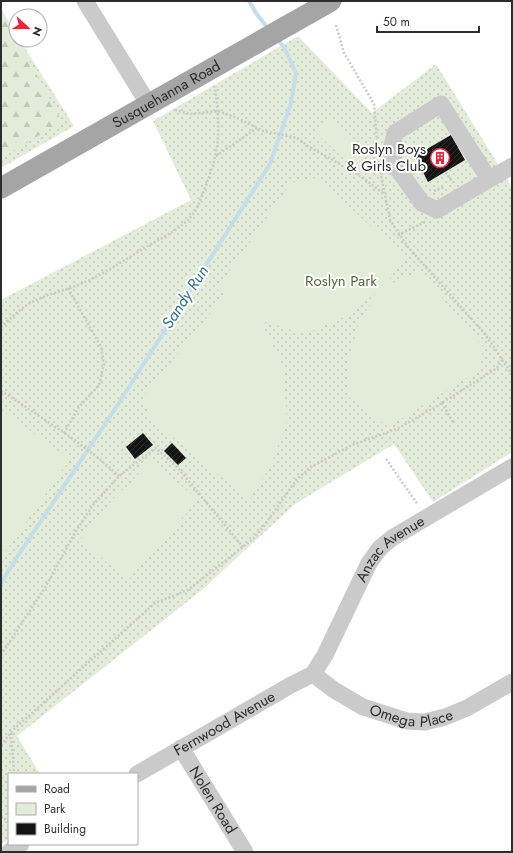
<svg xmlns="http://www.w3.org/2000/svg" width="513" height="853" viewBox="0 0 513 853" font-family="Jost,sans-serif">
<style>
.green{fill:url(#green-dots)}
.forest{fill:url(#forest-firs)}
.pitch{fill:#e3ebd9}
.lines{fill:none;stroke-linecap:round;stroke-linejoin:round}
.stream{stroke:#c4deec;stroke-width:4}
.building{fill:url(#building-hatch)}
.path{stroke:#cacaca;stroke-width:2.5;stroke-dasharray:2 2;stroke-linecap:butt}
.minor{stroke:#cacaca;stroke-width:17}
.major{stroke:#a5a5a5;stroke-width:21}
.labels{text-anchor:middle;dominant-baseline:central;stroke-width:4;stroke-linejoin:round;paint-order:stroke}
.street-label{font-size:15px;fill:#2d2d2d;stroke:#fff}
.poi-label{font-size:15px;fill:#2d2d2d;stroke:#fff;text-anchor:end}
.park-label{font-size:15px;fill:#516a38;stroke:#fff}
.water-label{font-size:16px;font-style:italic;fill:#377192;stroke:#fff}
</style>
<defs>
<pattern id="green-dots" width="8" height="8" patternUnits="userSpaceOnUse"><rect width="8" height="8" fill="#e3ebd9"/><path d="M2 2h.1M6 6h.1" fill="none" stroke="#c3cabb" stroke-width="1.8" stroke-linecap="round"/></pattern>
<pattern id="forest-firs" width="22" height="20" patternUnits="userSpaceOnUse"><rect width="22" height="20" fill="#e3ebd9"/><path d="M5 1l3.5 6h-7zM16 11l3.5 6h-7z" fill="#c3cabb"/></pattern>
<pattern id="building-hatch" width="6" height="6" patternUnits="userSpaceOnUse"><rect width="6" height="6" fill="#141414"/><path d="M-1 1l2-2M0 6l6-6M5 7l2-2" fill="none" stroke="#2e2e2e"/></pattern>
</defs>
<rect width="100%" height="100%" fill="#fff"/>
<!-- green -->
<g class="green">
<path d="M 1,9 L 16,33 L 16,40 L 20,40 L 74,126 L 1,168 Z"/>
<path d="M 298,36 L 372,113 L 436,64 L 512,187 L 512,452 L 433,502 L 394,444 L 295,504 L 202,590 L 17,736 L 40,774 L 9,774 L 9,839 L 1,844 L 1,300 L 191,200 L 153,121 Z"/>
</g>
<!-- forest -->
<path class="forest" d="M 1,9 L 16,37 L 16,40 L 18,40 L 62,122 L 1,158 Z"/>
<!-- pitch -->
<g class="pitch">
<path d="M 327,118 L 367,155 L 355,169 L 314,131 Z"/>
<path d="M 316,178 L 405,256 L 385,286 L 420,271 L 483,347 L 479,370 L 388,427 L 349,397 L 349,358 L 360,319 L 383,288 L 345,317 L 304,334 L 260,320 L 283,366 L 287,421 L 271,465 L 249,500 L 151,419 L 143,397 L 225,295 L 217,289 L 291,183 Z"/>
<path d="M 1,410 L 70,459 L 1,558 Z"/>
<path d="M 150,459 L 198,500 L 128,580 L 80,540 L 121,489 L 124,491 Z"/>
</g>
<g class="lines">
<!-- stream -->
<g class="stream">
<path d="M 249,1 L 256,13 L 269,30"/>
<path d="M 1,583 L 19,554 L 117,406 L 270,164 L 291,103 L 296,73 L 284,47 L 276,38"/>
</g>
</g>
<!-- building -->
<g class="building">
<path d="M 451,135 L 465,160 L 428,182 L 415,156 Z"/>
<path d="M 143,433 L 153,445 L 135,459 L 126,447 Z"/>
<path d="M 172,443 L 186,458 L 178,465 L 164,451 Z"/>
</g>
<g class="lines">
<!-- path -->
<g class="path">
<path d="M 336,25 L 344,53 L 374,104 L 377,140"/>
<path d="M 175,110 L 190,114 L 218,111 L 237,118 L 263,131 L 297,138 L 308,146 L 362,177 L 384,194"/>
<path d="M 216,156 L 257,128"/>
<path d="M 446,172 L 453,183"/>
<path d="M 434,191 L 444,187"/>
<path d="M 398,235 L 427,221"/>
<path d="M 1,327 C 10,319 24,305 34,301 C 50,293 67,290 83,283 C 105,273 125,260 146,247 C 160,239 174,232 187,221 C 196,213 200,201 204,190 C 221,149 220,130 215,87"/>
<path d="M 502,360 L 512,374"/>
<path d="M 1,391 C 16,400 30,410 45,420 C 71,437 96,455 119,476"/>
<path d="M 442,403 L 453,422"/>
<path d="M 64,433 L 79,407 L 99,385 L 104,364 L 101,347 L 68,288"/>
<path d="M 386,459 L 418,505"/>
<path d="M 1,655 L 46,586 L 76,531 L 93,505 L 119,476 L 156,448 L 178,468 L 243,547"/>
<path d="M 11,733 L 14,774"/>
<path d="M 1,745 L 14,729 L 155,603 L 188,590 L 254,538 L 264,526 L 297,479 L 311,467 L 352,445 L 397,429 L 442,403 L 497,368 L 502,360 L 498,353 L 484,333 L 408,247 L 390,220 L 379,165"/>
<path d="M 1,816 L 9,822"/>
</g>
<!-- minor -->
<g class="minor">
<path d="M 85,1 L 149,105"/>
<path d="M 489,179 L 441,104 L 395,133 L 391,151 L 397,168 L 422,203 L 437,210 L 512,166"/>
<path id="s1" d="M 313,674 L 334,690 L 363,707 L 407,721 L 425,722 L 445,717 L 467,708 L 512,682"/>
<path id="s2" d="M 181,748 L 245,852"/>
<path id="s3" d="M 137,774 L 291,685 L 313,674 L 325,655 L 369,563 L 380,548 L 392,538 L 512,467"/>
<path d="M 9,852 L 21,844"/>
</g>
<!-- major -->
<path class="major" id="s4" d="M 1,188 L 331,1"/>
</g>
<!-- icons -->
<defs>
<g id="building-ring" transform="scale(1)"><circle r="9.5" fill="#fff" stroke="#ed2539" stroke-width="1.5"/><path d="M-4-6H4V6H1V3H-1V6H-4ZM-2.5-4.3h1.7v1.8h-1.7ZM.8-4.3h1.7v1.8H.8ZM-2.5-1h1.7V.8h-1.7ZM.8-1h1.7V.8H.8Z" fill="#ed2539"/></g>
</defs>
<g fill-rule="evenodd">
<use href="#building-ring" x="440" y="158"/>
</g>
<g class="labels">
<!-- street labels -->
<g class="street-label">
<text stroke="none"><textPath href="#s4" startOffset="190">Susquehanna Road</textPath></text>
<text stroke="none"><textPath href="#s3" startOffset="352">Anzac Avenue</textPath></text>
<text stroke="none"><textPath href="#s1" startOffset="110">Omega Place</textPath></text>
<text stroke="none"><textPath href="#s3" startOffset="101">Fernwood Avenue</textPath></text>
<text stroke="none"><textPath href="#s2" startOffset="61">Nolen Road</textPath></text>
</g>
<!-- poi labels -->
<g class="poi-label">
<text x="426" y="149">Roslyn Boys<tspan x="426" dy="17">&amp; Girls Club</tspan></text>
</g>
<!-- park labels -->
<g class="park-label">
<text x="341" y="281">Roslyn Park</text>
</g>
<!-- water labels -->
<g class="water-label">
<text transform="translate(185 297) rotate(-57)">Sandy Run</text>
</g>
</g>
<!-- border -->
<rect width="513" height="853" fill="none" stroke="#2d2d2d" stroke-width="4"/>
<!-- legend -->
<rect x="8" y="773" width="130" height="72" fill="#ffffff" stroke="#ababab"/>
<rect x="16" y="786" width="20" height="6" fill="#a5a5a5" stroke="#ababab"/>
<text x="44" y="793" font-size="12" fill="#2d2d2d">Road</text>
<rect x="16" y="803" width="20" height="12" fill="#e3ebd9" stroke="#ababab"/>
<text x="44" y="813" font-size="12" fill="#2d2d2d">Park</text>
<rect x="16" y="823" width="20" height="12" fill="#141414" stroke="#ababab"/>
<text x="44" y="833" font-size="12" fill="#2d2d2d">Building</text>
<!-- north arrow -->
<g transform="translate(28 28) rotate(111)"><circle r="19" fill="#ffffff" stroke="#ababab"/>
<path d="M0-3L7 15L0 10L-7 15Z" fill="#ed2539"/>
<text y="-6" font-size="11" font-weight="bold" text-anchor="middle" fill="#2d2d2d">N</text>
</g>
<!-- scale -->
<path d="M377 26v6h102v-6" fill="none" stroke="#2d2d2d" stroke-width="2"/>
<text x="383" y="26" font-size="12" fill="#2d2d2d" stroke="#ffffff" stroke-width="3" paint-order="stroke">50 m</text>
</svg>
